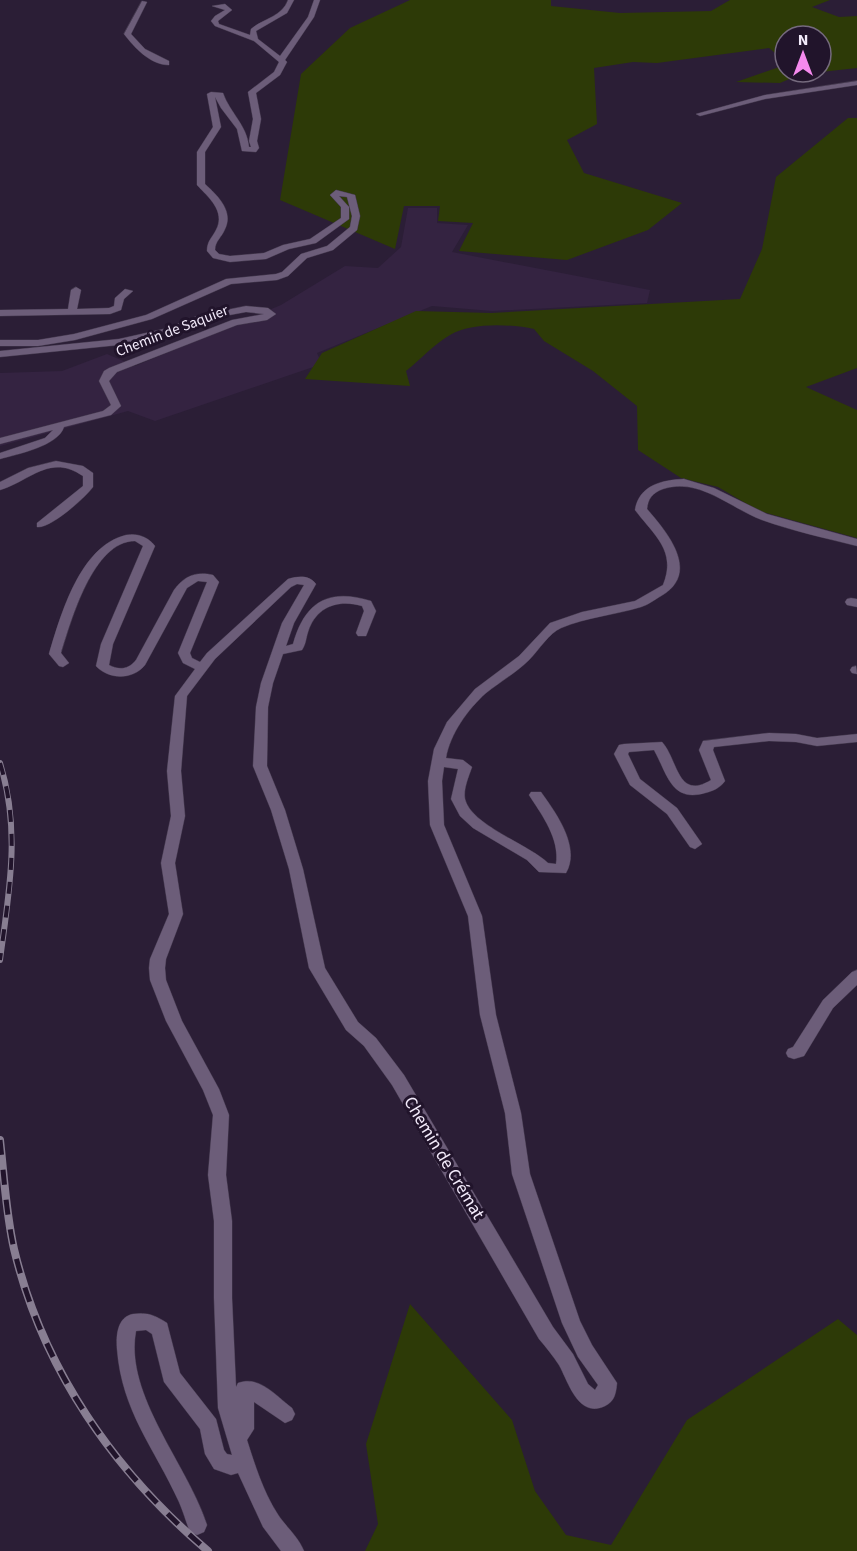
<svg xmlns="http://www.w3.org/2000/svg" width="857" height="1551" viewBox="0 0 857 1551" font-family="'Source Sans 3',sans-serif">
<style>
.built{fill:#342341}
.green{fill:#2d3a07}
.lines{fill:none;stroke-linecap:round;stroke-linejoin:round}
.minor-casing{stroke:#44394e;stroke-width:1}
.minor{fill:#6c5d79;fill-rule:evenodd}
.rail-far1-casing{stroke:#887e92;stroke-width:6}
.rail-casing{stroke:#887e92;stroke-width:8}
.rail-far1{stroke:#21142b;stroke-width:4;stroke-dasharray:12;stroke-linecap:butt}
.rail{stroke:#21142b;stroke-width:5;stroke-dasharray:15;stroke-linecap:butt}
.labels{text-anchor:middle;dominant-baseline:central;stroke-width:6;stroke-linejoin:round;paint-order:stroke}
.far-street-label{font-size:15px;fill:#f3ebfb;stroke:#21142b}
.street-label{font-size:18px;fill:#f3ebfb;stroke:#21142b}
</style>
<rect width="100%" height="100%" fill="#2b1e36"/>
<!-- built -->
<path class="built" d="M 408,208 L 437,208 L 437,223 L 468,225 L 452,252 L 650,290 L 647,303 L 492,311 L 432,306 L 317,353 L 322,364 L 155,421 L 128,411 L 0,446 L 0,373 L 62,371 L 107,354 L 135,366 L 281,305 L 345,266 L 378,268 L 401,247 Z"/>
<!-- green -->
<g class="green">
<path d="M 410,0 L 551,0 L 551,6 L 620,13 L 711,11 L 730,0 L 830,0 L 812,7 L 839,17 L 857,16 L 857,68 L 821,72 L 821,36 L 785,36 L 785,56 L 775,53 L 769,48 L 657,63 L 633,62 L 594,68 L 597,124 L 567,140 L 584,173 L 682,203 L 648,230 L 567,260 L 459,251 L 473,223 L 438,221 L 440,206 L 404,206 L 395,249 L 280,200 L 301,74 L 350,28 Z"/>
<path d="M 785,65 L 785,72 L 816,72 L 801,74 L 780,83 L 736,82 Z"/>
<path d="M 848,118 L 857,118 L 857,368 L 806,387 L 857,410 L 857,538 L 759,511 L 718,487 L 681,478 L 638,450 L 637,406 L 593,371 L 544,341 L 534,329 C 511,324 471,322 450,335 C 434,344 420,360 406,371 L 410,386 L 305,379 L 322,353 L 416,311 L 491,313 L 740,299 L 762,249 L 776,177 Z"/>
<path d="M 410,1304 L 512,1420 L 535,1491 L 566,1535 L 611,1545 L 687,1420 L 838,1319 L 857,1335 L 857,1551 L 365,1551 L 378,1524 L 366,1444 Z"/>
</g>
<g class="lines">
<!-- minor casing -->
<g class="minor-casing">
<g id="minor">
<path d="M 288,0 L 294,0 L 287,13 L 256,31 L 258,39 L 280,56 L 308,17 L 314,0 L 320,0 L 314,17 L 285,60 L 287,62 L 280,75 L 256,93 L 261,119 L 257,141 L 259,148 L 256,152 L 242,151 L 237,129 L 221,108 L 215,97 L 221,127 L 205,152 L 205,184 C 217,195 234,211 225,229 C 222,237 215,241 215,250 L 219,254 L 230,256 L 264,253 L 283,245 L 310,239 L 341,218 L 341,207 L 330,195 L 336,190 L 355,195 L 360,216 L 357,230 L 333,250 L 307,258 L 288,276 L 277,280 L 231,284 L 152,319 L 75,340 L 38,346 L 0,346 L 0,340 L 38,340 L 74,334 L 146,315 L 226,279 L 276,274 L 282,272 L 301,254 L 327,246 L 350,227 L 352,216 L 347,197 L 339,196 L 349,207 L 349,219 L 316,243 L 289,249 L 266,259 L 230,262 L 213,258 L 207,251 C 207,241 212,238 216,230 C 226,211 208,197 197,185 L 197,152 L 213,127 L 207,94 L 211,92 L 223,93 C 230,113 247,125 249,147 L 251,147 L 249,141 L 253,119 L 248,92 L 274,72 L 279,62 L 254,41 L 215,26 L 211,21 L 215,16 L 225,10 L 212,6 L 225,4 L 232,10 L 218,21 L 219,24 L 250,35 L 251,29 C 264,18 282,17 288,0 Z"/>
<path d="M 142,1 L 147,2 L 131,34 L 145,49 L 169,61 L 169,65 C 150,65 134,47 124,34 Z"/>
<path d="M 857,81 L 857,85 L 765,99 L 700,116 L 696,114 L 765,95 Z"/>
<path d="M 76,287 L 81,290 L 77,309 L 109,308 L 114,306 L 115,298 L 125,289 L 133,291 L 124,299 L 121,310 L 110,314 L 0,316 L 0,310 L 68,309 L 71,290 Z"/>
<path d="M 246,306 L 268,308 L 276,314 L 267,320 L 237,325 L 117,372 L 109,381 L 121,406 L 111,415 L 64,427 C 58,446 18,454 0,459 L 0,453 L 45,438 L 53,430 L 0,444 L 0,438 L 103,411 L 111,405 L 99,381 L 104,371 L 109,368 L 232,320 L 264,314 L 246,312 L 203,320 L 174,332 L 119,345 L 0,357 L 0,351 L 119,339 L 168,328 L 197,316 Z"/>
<path d="M 56,461 L 83,466 L 93,473 L 93,487 C 85,498 50,529 37,527 L 37,523 L 83,486 L 83,476 C 50,453 30,481 0,490 L 0,482 L 28,468 Z"/>
<path d="M 684,479 L 714,488 L 767,514 L 857,539 L 857,546 C 825,538 793,531 762,520 C 730,508 699,477 663,489 C 652,493 648,499 647,509 C 668,533 701,573 661,596 C 654,600 648,605 641,607 C 615,615 587,617 561,628 C 549,633 539,650 529,660 C 517,672 500,682 486,693 C 468,709 450,734 446,758 L 463,760 L 472,767 C 469,776 463,789 465,799 C 471,825 528,844 548,863 L 556,864 C 560,839 542,815 529,795 L 531,792 L 541,792 C 556,813 581,847 566,873 L 539,872 L 527,860 L 473,828 L 460,816 L 451,799 L 458,769 L 444,767 L 442,781 L 444,825 L 482,916 L 496,1015 L 521,1113 L 530,1174 L 580,1321 L 592,1345 L 617,1383 C 616,1393 615,1401 605,1406 C 578,1419 568,1381 559,1365 C 553,1356 546,1347 539,1339 L 392,1085 L 364,1046 L 346,1030 L 309,968 L 289,869 L 271,810 L 253,766 L 256,707 L 261,683 L 282,623 L 304,585 L 297,584 L 291,587 L 215,659 L 187,696 L 181,771 L 185,816 L 175,863 L 183,914 L 166,959 L 165,968 L 166,980 L 182,1021 L 219,1089 L 229,1115 L 226,1175 L 232,1221 L 232,1298 L 236,1387 L 238,1383 C 259,1375 275,1395 292,1408 L 295,1414 L 292,1420 L 285,1423 L 254,1402 L 254,1429 L 247,1440 C 255,1465 263,1491 277,1513 C 285,1526 298,1536 304,1551 L 281,1551 L 263,1527 L 238,1473 L 231,1475 L 214,1469 L 205,1454 L 200,1429 L 164,1382 L 152,1334 L 146,1330 L 136,1331 C 124,1395 188,1465 207,1525 L 204,1532 L 197,1535 L 190,1532 C 186,1522 183,1511 179,1502 C 154,1447 122,1412 117,1349 C 116,1336 117,1317 133,1314 C 147,1312 155,1315 167,1323 L 180,1373 L 216,1419 L 224,1450 L 227,1454 L 232,1455 L 218,1408 L 214,1298 L 214,1221 L 208,1175 L 213,1115 L 203,1090 L 166,1021 L 150,980 L 149,968 L 150,959 L 169,914 L 161,863 L 171,816 L 167,771 L 175,696 L 195,669 L 183,663 L 178,653 L 207,582 L 198,581 L 187,588 L 145,665 C 133,680 109,680 96,666 L 101,644 L 143,546 L 135,541 C 93,541 71,621 61,653 L 69,663 L 63,667 L 59,666 L 49,654 C 61,614 80,546 126,535 C 138,533 148,537 155,546 L 113,644 L 109,665 C 119,670 128,670 136,660 L 174,590 C 184,576 196,571 213,575 L 219,582 L 190,653 L 192,658 L 200,662 L 207,653 L 288,579 C 299,576 309,575 316,584 L 294,623 L 286,646 L 293,644 C 305,601 329,588 371,601 L 376,611 L 366,636 L 358,636 L 356,633 L 364,611 L 362,606 C 339,599 316,606 308,632 C 306,638 306,644 302,650 L 283,654 L 273,683 L 268,707 L 267,766 L 285,810 L 303,869 L 325,968 L 358,1022 L 376,1038 L 404,1075 L 553,1327 L 573,1354 L 588,1384 L 595,1390 L 598,1385 L 578,1357 L 562,1323 L 512,1174 L 505,1113 L 480,1015 L 468,916 L 430,825 L 428,781 L 434,749 L 447,722 L 475,689 L 519,656 L 550,623 L 582,612 L 635,601 L 663,585 C 677,551 654,535 635,510 C 639,485 662,480 684,479 Z"/>
<path d="M 851,598 L 857,599 L 857,607 L 847,605 L 845,602 L 847,599 Z"/>
<path d="M 856,666 L 857,674 L 852,673 L 850,670 L 852,667 Z"/>
<path d="M 769,733 L 796,734 L 817,738 L 857,734 L 857,742 L 817,746 L 796,742 L 769,741 L 714,747 L 713,750 L 725,781 C 720,788 713,791 705,793 C 671,803 667,773 654,750 L 629,752 L 628,754 L 640,779 L 677,808 L 700,841 L 702,844 L 695,849 L 690,847 L 667,814 L 630,785 L 614,754 L 619,745 L 624,744 L 662,742 C 678,759 677,801 711,780 L 699,750 L 703,741 Z"/>
<path d="M 857,970 L 857,985 L 833,1008 L 804,1056 L 794,1059 L 788,1057 L 786,1053 L 788,1049 L 793,1047 L 823,1000 L 852,972 Z"/>
</g>
</g>
<!-- minor -->
<use href="#minor" class="minor"/>
<!-- rail-far1 casing -->
<g class="rail-far1-casing">
<path id="rail-far1" d="M 0,763 C 21,831 9,891 0,960"/>
</g>
<!-- rail casing -->
<g class="rail-casing">
<path id="rail" d="M 0,1140 C 4,1176 6,1213 14,1249 C 43,1370 114,1471 208,1551"/>
</g>
<!-- rail-far1 -->
<use href="#rail-far1" class="rail-far1"/>
<!-- rail -->
<use href="#rail" class="rail"/>
</g>
<g class="labels">
<!-- far-street labels -->
<g class="far-street-label">
<text transform="translate(172 331) rotate(-21)">Chemin de Saquier</text>
</g>
<!-- street labels -->
<g class="street-label">
<text transform="translate(444 1158) rotate(59)">Chemin de Crémat</text>
</g>
</g>
<!-- north arrow -->
<g transform="translate(803 54)"><circle r="28" fill="#21142b" stroke="#756a7e" stroke-width="1.5"/>
<path d="M0-4.5L10 22L0 15L-10 22Z" fill="#f589ee"/>
<text y="-9" font-size="16" font-weight="bold" text-anchor="middle" fill="#f3ebfb">N</text>
</g>
</svg>
